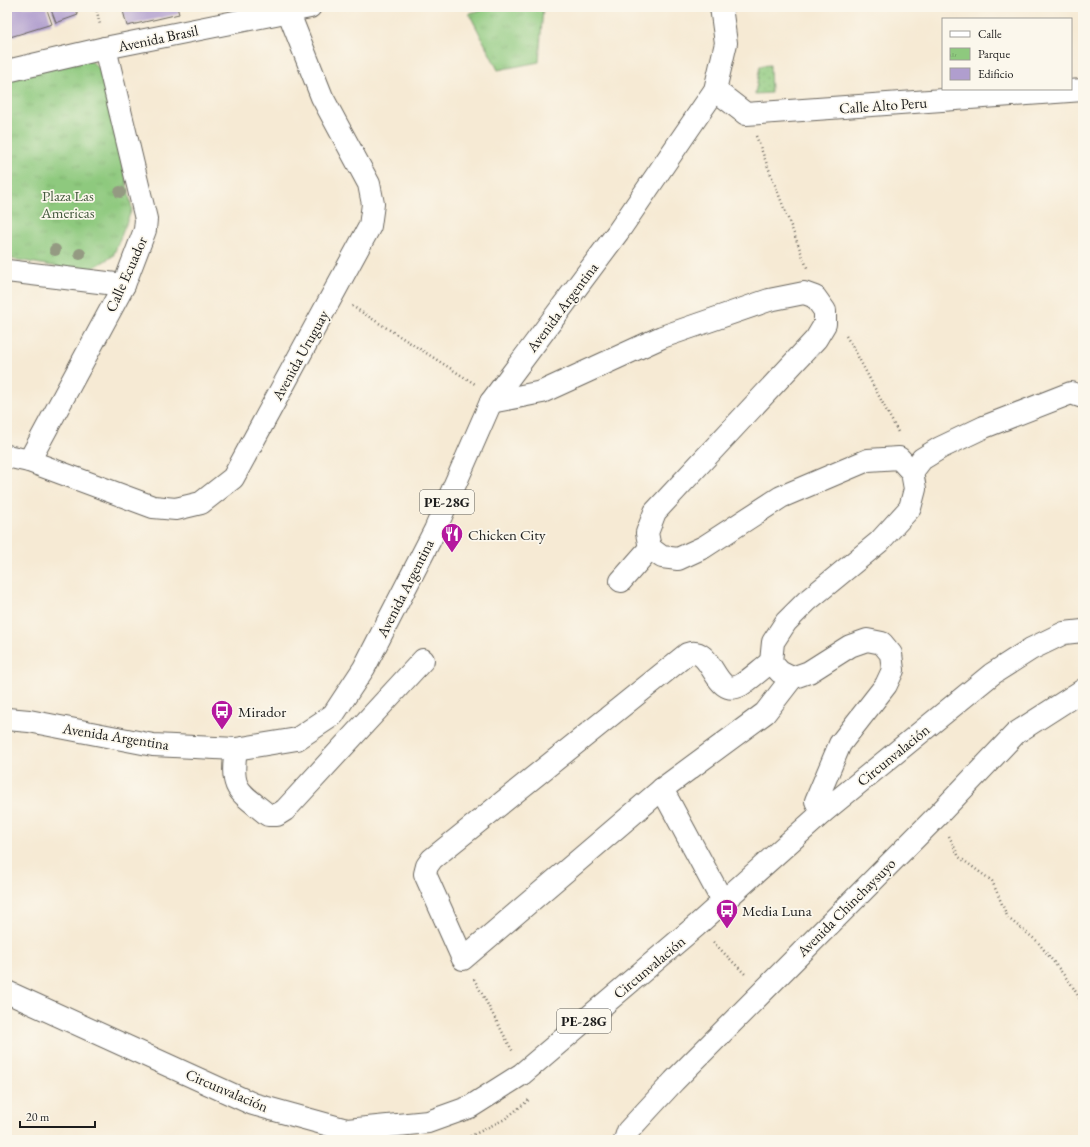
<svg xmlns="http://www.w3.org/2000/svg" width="1090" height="1147" viewBox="0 0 1090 1147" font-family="'EB Garamond',serif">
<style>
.park{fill:url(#park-tufts);stroke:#55724d}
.garden{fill:url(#garden-dots);stroke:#55724d}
.building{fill:#b09ece}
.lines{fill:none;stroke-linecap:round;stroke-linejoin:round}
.minor-casing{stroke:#68645c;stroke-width:24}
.highway-casing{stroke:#68645c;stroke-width:24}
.path{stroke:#68645c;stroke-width:2.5;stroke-dasharray:1 3;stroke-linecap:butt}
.minor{stroke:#fff;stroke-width:22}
.highway{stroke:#fff;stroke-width:22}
.tree{fill:#949a82}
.labels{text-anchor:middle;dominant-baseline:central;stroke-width:3.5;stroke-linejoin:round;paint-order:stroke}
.shield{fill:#fbf7ec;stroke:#5f5e5a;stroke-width:1}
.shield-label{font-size:14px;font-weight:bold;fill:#1c1c1c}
.street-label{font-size:15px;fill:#1c1c1c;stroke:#fbf7ec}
.park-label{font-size:15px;fill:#44593e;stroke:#fbf7ec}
.poi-label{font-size:15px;fill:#1c1c1c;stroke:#fbf7ec;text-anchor:start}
</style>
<defs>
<pattern id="park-tufts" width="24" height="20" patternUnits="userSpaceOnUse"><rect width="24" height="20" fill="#8ec97e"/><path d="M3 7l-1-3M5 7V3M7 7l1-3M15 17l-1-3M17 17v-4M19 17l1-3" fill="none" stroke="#7aac6c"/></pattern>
<pattern id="garden-dots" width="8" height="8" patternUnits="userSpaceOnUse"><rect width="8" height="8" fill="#8ec97e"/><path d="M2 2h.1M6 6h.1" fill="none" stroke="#7aac6c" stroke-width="1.8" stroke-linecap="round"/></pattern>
</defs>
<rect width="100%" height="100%" fill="#fbf7ec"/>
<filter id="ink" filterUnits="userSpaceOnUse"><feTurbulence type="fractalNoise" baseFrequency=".025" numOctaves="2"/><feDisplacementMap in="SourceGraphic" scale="8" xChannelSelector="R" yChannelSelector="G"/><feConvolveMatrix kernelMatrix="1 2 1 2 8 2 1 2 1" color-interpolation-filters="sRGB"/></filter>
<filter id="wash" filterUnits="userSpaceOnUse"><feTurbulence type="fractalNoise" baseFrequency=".012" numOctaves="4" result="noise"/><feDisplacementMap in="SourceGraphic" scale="16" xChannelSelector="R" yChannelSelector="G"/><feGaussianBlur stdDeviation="0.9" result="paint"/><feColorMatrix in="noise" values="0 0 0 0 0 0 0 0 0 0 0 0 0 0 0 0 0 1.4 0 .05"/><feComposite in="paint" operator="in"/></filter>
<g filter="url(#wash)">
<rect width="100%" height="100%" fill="#f6ead4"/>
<!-- park -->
<g class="park">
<path d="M 495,7 L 543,7 L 539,62 L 498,70 L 469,13 Z"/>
<path d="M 86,56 L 105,74 L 132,209 L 113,256 L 86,272 L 7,258 L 7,74 Z"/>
</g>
<!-- garden -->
<path class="garden" d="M 770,65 L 771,93 L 755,94 L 760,66 Z"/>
<g id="blocks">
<!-- building -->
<g class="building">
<path d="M 7,7 L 46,7 L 52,24 L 7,38 Z"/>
<path d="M 50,7 L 75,7 L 78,15 L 56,23 Z"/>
<path d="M 122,7 L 177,7 L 179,14 L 127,26 Z"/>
</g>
</g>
</g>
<g filter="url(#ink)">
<use href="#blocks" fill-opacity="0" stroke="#68645c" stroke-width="1"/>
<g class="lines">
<!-- minor casing -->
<g class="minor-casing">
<g id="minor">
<path d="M 7,71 L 105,48 L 310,7"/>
<path d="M 715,90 L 746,114 L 1083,90"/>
<path d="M 7,271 L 124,285"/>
<path d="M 491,402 L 542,392 L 662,337 L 769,300 L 804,293 L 815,297 L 825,311 L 825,324 L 816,339 L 655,512 L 647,533 L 650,548 L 662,557 L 678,559 L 704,547 L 781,497 L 868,460 L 899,458 L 912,472 L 915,489 L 910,508 L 879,542 L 807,601 L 786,622 L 773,642 L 771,662 L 780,672 L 792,678 L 809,672 L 850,646 L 867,640 L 882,643 L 891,654 L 893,670 L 886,685 L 840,744 L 816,801 L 822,813"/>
<path d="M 7,456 L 29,461 L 153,507 L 176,509 L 201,503 L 233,478 L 370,226 L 373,204 L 369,184 L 322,97 L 288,11 L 288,7"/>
<path d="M 29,461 L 124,285 L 145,230 L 146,219 L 105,48"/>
<path d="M 912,472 L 922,459 L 940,448 L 984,427 L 1071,393 L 1083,397"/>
<path d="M 621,581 L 650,548"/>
<path d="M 771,662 C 761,669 751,679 741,685 C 713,700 714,644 687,654 L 432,859 L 427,866 L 425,874 L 463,959 L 662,789 L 765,713 L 792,678"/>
<path d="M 236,749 C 230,791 238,790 268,815 L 277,815 L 285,810 L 423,660"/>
<path d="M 662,789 L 717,891"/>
<path d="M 625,1140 L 628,1131 L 674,1081 L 938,815 L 1016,733 L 1083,690"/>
</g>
</g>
<!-- highway casing -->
<g class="highway-casing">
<g id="highway">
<path d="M 7,719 L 29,721 L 153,745 L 236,749 L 297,739 L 333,715 L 364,668 L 435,530 L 491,402 L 618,232 L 715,90 L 726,43 L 721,7"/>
<path d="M 7,992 L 253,1104 L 347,1130 L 428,1122 L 470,1107 L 522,1074 L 696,926 L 822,813 L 992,674 L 1031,649 L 1064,633 L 1083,631"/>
</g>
</g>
<!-- path -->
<g class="path">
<path d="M 96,7 L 100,25"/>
<path d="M 756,136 L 808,270"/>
<path d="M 352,306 L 475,384"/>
<path d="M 846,336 L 854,349 L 899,434"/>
<path d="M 949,836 L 959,857 L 992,881 L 1008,918 L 1037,941 L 1071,984 L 1083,1004"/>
<path d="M 713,942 L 746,975"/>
<path d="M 474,979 L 513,1052"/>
<path d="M 463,1140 L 505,1119 L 530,1099"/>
</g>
<!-- minor -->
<use href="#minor" class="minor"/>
<!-- highway -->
<use href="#highway" class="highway"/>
</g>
<!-- trees -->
<g class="tree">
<circle cx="120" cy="192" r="6"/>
<circle cx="55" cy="250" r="6"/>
<circle cx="80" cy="254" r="6"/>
</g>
</g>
<!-- icons -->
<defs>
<g id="restaurant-pin" transform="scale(1.15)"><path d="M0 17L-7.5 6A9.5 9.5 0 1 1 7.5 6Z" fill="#b5179e" stroke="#fbf7ec"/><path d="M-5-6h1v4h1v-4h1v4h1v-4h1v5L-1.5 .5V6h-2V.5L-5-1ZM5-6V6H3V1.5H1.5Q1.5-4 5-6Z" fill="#fff"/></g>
<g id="bus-pin" transform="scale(1.15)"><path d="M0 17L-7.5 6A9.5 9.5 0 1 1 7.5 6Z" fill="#b5179e" stroke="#fbf7ec"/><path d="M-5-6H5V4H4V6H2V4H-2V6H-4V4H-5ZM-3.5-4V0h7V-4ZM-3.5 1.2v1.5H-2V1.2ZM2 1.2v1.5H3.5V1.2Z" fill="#fff"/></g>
</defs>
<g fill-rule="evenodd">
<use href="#restaurant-pin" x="452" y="534"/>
<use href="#bus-pin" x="222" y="711"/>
<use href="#bus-pin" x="727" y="910"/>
</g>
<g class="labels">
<!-- shield labels -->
<g class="shield">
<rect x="420" y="490" width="54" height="24" rx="3"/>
<rect x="557" y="1009" width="54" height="24" rx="3"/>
</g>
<g class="shield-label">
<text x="447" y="502">PE-28G</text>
<text x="584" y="1021">PE-28G</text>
</g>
<!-- street labels -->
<g class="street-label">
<text transform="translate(158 38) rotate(-12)">Avenida Brasil</text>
<text transform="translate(883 105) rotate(-4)">Calle Alto Peru</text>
<text transform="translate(126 274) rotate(-66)">Calle Ecuador</text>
<text transform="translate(562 307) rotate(-53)">Avenida Argentina</text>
<text transform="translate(300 355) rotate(-61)">Avenida Uruguay</text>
<text transform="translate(405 588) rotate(-63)">Avenida Argentina</text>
<text transform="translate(116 736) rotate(9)">Avenida Argentina</text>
<text transform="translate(893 755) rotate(-39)">Circunvalación</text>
<text transform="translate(846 907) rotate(-45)">Avenida Chinchaysuyo</text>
<text transform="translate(649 967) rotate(-40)">Circunvalación</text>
<text transform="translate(227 1090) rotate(23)">Circunvalación</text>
</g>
<!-- park labels -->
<g class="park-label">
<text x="68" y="195">Plaza Las<tspan x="68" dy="17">Americas</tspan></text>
</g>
<!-- poi labels -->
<g class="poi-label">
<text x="468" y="534">Chicken City</text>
<text x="238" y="711">Mirador</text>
<text x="742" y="910">Media Luna</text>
</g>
</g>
<!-- margin -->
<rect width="1090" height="1147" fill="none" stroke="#fbf7ec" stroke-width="24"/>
<!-- legend -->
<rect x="942" y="18" width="130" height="72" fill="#fbf7ec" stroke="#a29f99"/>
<rect x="950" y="31" width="20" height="6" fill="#ffffff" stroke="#a29f99"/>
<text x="978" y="38" font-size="12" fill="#1c1c1c">Calle</text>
<rect x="950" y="48" width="20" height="12" fill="url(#park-tufts)" stroke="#a29f99"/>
<text x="978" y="58" font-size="12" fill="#1c1c1c">Parque</text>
<rect x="950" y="68" width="20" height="12" fill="#b09ece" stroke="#a29f99"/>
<text x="978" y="78" font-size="12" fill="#1c1c1c">Edificio</text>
<!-- scale -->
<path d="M20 1121v6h75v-6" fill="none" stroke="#1c1c1c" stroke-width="2"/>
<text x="26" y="1121" font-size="12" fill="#1c1c1c" stroke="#fbf7ec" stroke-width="3" paint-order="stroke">20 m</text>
</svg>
